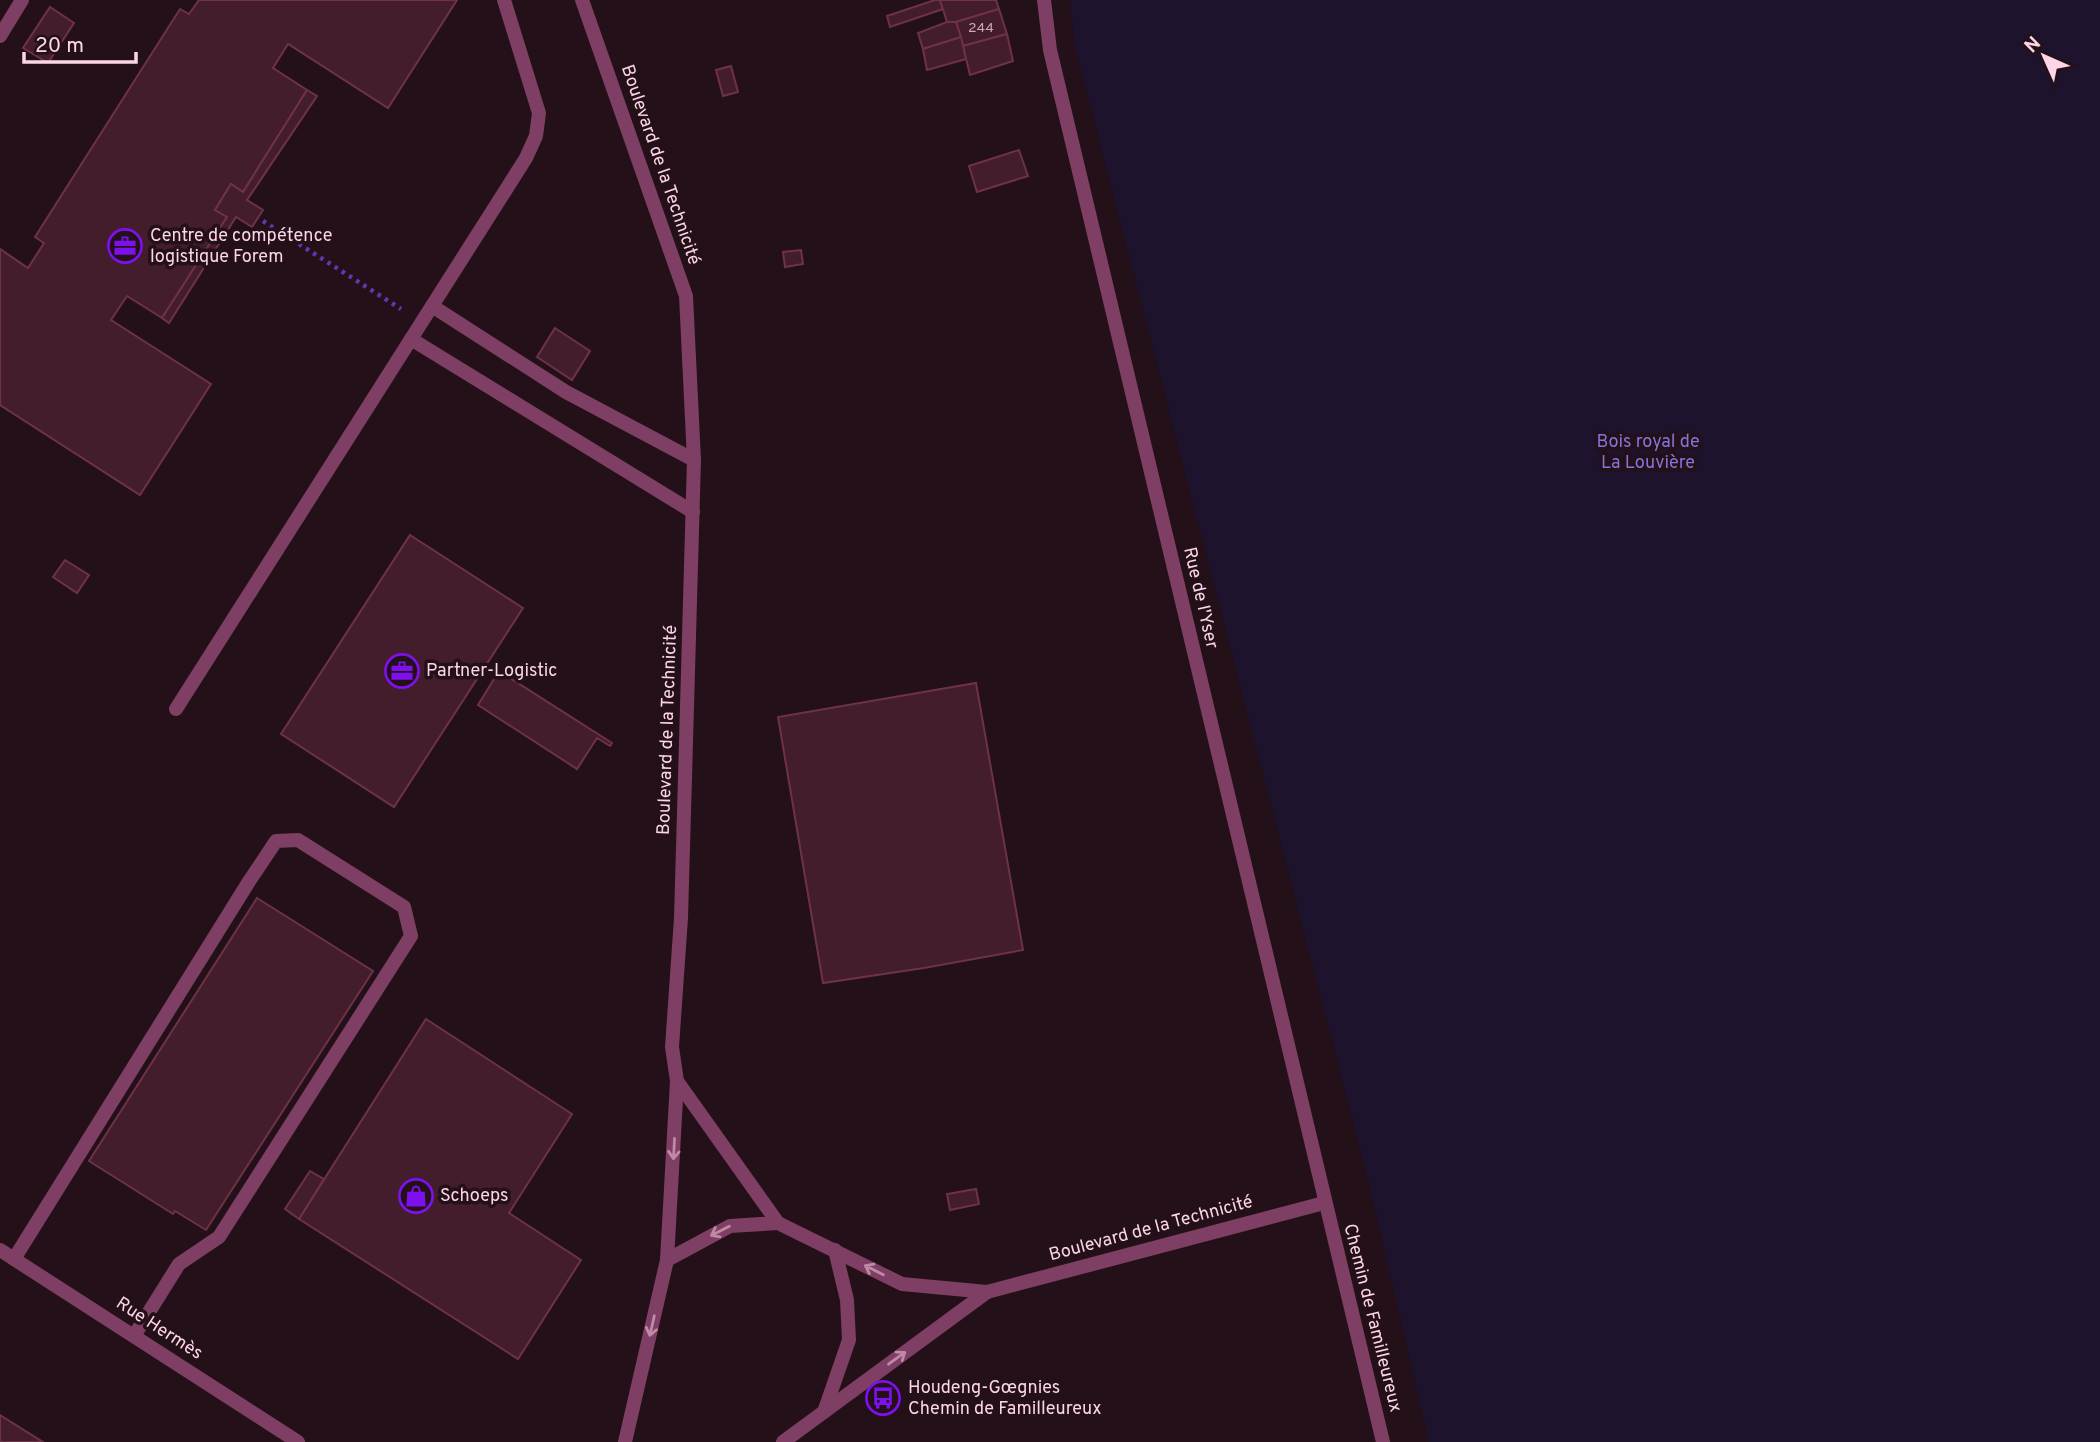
<svg xmlns="http://www.w3.org/2000/svg" width="2100" height="1442" viewBox="0 0 2100 1442" font-family="Overpass,sans-serif">
<style>
.green{fill:#1d132d}
.building{fill:#431d2c;stroke:#6e3149;stroke-width:2}
.lines{fill:none;stroke-linecap:round;stroke-linejoin:round}
.path{stroke:#5f37ae;stroke-width:4.5;stroke-dasharray:3.5 5;stroke-linecap:butt}
.service{stroke:#7f3e63;stroke-width:14}
.minor{stroke:#7f3e63;stroke-width:14}
.tertiary{stroke:#7f3e63;stroke-width:14}
.oneway{stroke:#be8aa6}
.labels{text-anchor:middle;dominant-baseline:central;stroke-width:7;stroke-linejoin:round;paint-order:stroke}
.number-label{font-size:14px;fill:#cea7b9}
.street-label{font-size:18px;fill:#fcd5e8;stroke:#241018}
.poi-label{font-size:18px;fill:#fcd5e8;stroke:#241018;text-anchor:start}
.park-label{font-size:18px;fill:#8475dc;stroke:#241018}
</style>
<rect width="100%" height="100%" fill="#241018"/>
<!-- green -->
<path class="green" d="M 1070,0 L 2100,0 L 2100,1442 L 1429,1442 L 1368,1180 L 1075,47 Z"/>
<!-- building -->
<g class="building">
<path d="M 199,0 L 457,0 L 388,108 L 288,44 L 273,68 L 307,90 L 243,192 L 231,184 L 215,210 L 227,217 L 162,318 L 127,296 L 111,320 L 211,384 L 140,495 L 0,405 L 0,249 L 28,268 L 44,243 L 35,237 L 180,9 L 189,14 Z"/>
<path d="M 935,0 L 940,0 L 943,9 L 890,27 L 887,16 Z"/>
<path d="M 940,0 L 996,0 L 999,9 L 956,22 L 947,22 Z"/>
<path d="M 50,7 L 74,23 L 48,63 L 23,48 Z"/>
<path d="M 999,9 L 1007,34 L 963,46 L 956,22 Z"/>
<path d="M 947,22 L 956,22 L 961,37 L 923,49 L 918,33 Z"/>
<path d="M 1007,34 L 1013,61 L 970,75 L 963,46 Z"/>
<path d="M 961,37 L 966,59 L 927,70 L 923,49 Z"/>
<path d="M 731,66 L 738,92 L 723,96 L 716,70 Z"/>
<path d="M 307,90 L 317,96 L 247,200 L 263,210 L 252,227 L 236,217 L 169,323 L 162,318 L 227,217 L 215,210 L 231,184 L 243,192 Z"/>
<path d="M 1019,150 L 1028,176 L 977,192 L 969,166 Z"/>
<path d="M 801,250 L 803,264 L 785,267 L 783,252 Z"/>
<path d="M 555,328 L 590,351 L 572,380 L 537,357 Z"/>
<path d="M 410,535 L 523,608 L 394,807 L 281,734 Z"/>
<path d="M 65,560 L 89,575 L 77,593 L 53,577 Z"/>
<path d="M 499,671 L 612,743 L 610,746 L 597,738 L 577,769 L 478,705 Z"/>
<path d="M 976,683 L 1023,950 L 924,968 L 823,983 L 778,717 Z"/>
<path d="M 257,898 L 373,971 L 206,1230 L 175,1211 L 173,1214 L 89,1161 Z"/>
<path d="M 426,1019 L 572,1114 L 509,1213 L 581,1260 L 518,1359 L 299,1219 Z"/>
<path d="M 310,1171 L 324,1179 L 299,1219 L 285,1209 Z"/>
<path d="M 976,1189 L 979,1204 L 950,1210 L 947,1194 Z"/>
<path d="M 0,1415 L 43,1442 L 0,1442 Z"/>
</g>
<g class="lines">
<!-- path -->
<path class="path" d="M 263,221 L 401,309"/>
<!-- service -->
<g class="service">
<path d="M 0,36 L 22,0"/>
<path d="M 432,306 L 566,392 L 694,460"/>
<path d="M 411,339 L 693,512"/>
<path d="M 176,709 L 526,158 L 536,136 L 539,113 L 504,0"/>
<path d="M 14,1259 L 248,883 L 276,841 L 298,840 L 404,907 L 411,936 L 219,1237 L 179,1264 L 134,1336"/>
</g>
<!-- minor -->
<g class="minor">
<path d="M 582,0 L 686,296 L 694,460 L 681,918 L 672,1047 L 677,1081 L 778,1223 L 902,1284 L 987,1292 L 1324,1203"/>
<path d="M 0,1250 L 298,1442"/>
<path d="M 667,1260 L 730,1226 L 778,1223"/>
<path d="M 824,1412 L 849,1340 L 847,1300 L 835,1250"/>
<path d="M 625,1442 L 667,1260 L 677,1081"/>
<path d="M 783,1442 L 987,1292"/>
</g>
<!-- tertiary -->
<path class="tertiary" d="M 1044,0 L 1050,50 L 1383,1442"/>
</g>
<!-- one-way arrows -->
<defs><path id="oneway-shaft" d="M-6 0H5M1.5-3L5.5 0L1.5 3" fill="none" stroke-width="1.6" stroke-linecap="round" stroke-linejoin="round" transform="scale(1.75)"/></defs>
<g class="oneway">
<use href="#oneway-shaft" transform="translate(674 1149) rotate(93)"/>
<use href="#oneway-shaft" transform="translate(720 1231) rotate(153)"/>
<use href="#oneway-shaft" transform="translate(874 1270) rotate(-153)"/>
<use href="#oneway-shaft" transform="translate(652 1326) rotate(103)"/>
<use href="#oneway-shaft" transform="translate(897 1358) rotate(-36)"/>
</g>
<!-- icons -->
<defs>
<g id="office-ring" transform="scale(1.75)"><circle r="9.5" fill="#241018" stroke="#7e10ee" stroke-width="1.5"/><path d="M-6-3h4V-5.5h4V-3h4V5H-6ZM-1-4.5V-3h2v-1.5ZM-6 0V1H6V0Z" fill="#7e10ee"/></g>
<g id="shop-ring" transform="scale(1.75)"><circle r="9.5" fill="#241018" stroke="#7e10ee" stroke-width="1.5"/><path d="M-5-2.5h2.3a2.7 3.5 0 0 1 5.4 0H5L5.5 6h-11ZM-1.5-2.5h3a1.5 2.3 0 0 0-3 0Z" fill="#7e10ee"/></g>
<g id="bus-ring" transform="scale(1.75)"><circle r="9.5" fill="#241018" stroke="#7e10ee" stroke-width="1.5"/><path d="M-5-6H5V4H4V6H2V4H-2V6H-4V4H-5ZM-3.5-4V0h7V-4ZM-3.5 1.2v1.5H-2V1.2ZM2 1.2v1.5H3.5V1.2Z" fill="#7e10ee"/></g>
</defs>
<g fill-rule="evenodd">
<use href="#office-ring" x="125" y="246"/>
<use href="#office-ring" x="402" y="671"/>
<use href="#shop-ring" x="416" y="1196"/>
<use href="#bus-ring" x="883" y="1398"/>
</g>
<g class="labels">
<!-- number labels -->
<g class="number-label">
<text x="981" y="28">244</text>
</g>
<!-- street labels -->
<g class="street-label">
<text transform="translate(660 165) rotate(71)">Boulevard de la Technicité</text>
<text transform="translate(1200 598) rotate(77)">Rue de l'Yser</text>
<text transform="translate(668 730) rotate(-88)">Boulevard de la Technicité</text>
<text transform="translate(1151 1229) rotate(-15)">Boulevard de la Technicité</text>
<text transform="translate(1372 1318) rotate(76)">Chemin de Familleureux</text>
<text transform="translate(159 1329) rotate(33)">Rue Hermès</text>
</g>
<!-- poi labels -->
<g class="poi-label">
<text x="150" y="236">Centre de compétence<tspan x="150" dy="21">logistique Forem</tspan></text>
<text x="426" y="671">Partner-Logistic</text>
<text x="440" y="1196">Schoeps</text>
<text x="908" y="1388">Houdeng-Gœgnies<tspan x="908" dy="21">Chemin de Familleureux</tspan></text>
</g>
<!-- park labels -->
<g class="park-label">
<text x="1648" y="442">Bois royal de<tspan x="1648" dy="21">La Louvière</tspan></text>
</g>
</g>
<!-- north arrow -->
<g transform="translate(2044 56) rotate(315)" stroke="#241018" stroke-width="5" paint-order="stroke">
<path d="M0-5L12 26L0 18L-12 26Z" fill="#fcd5e8"/>
<text y="-10" font-size="19" font-weight="bold" text-anchor="middle" fill="#fcd5e8">N</text>
</g>
<!-- scale -->
<path d="M24 52v10h112v-10" fill="none" stroke="#fcd5e8" stroke-width="3.5"/>
<text x="35" y="52" font-size="21" fill="#fcd5e8" stroke="#241018" stroke-width="5" paint-order="stroke">20 m</text>
</svg>
